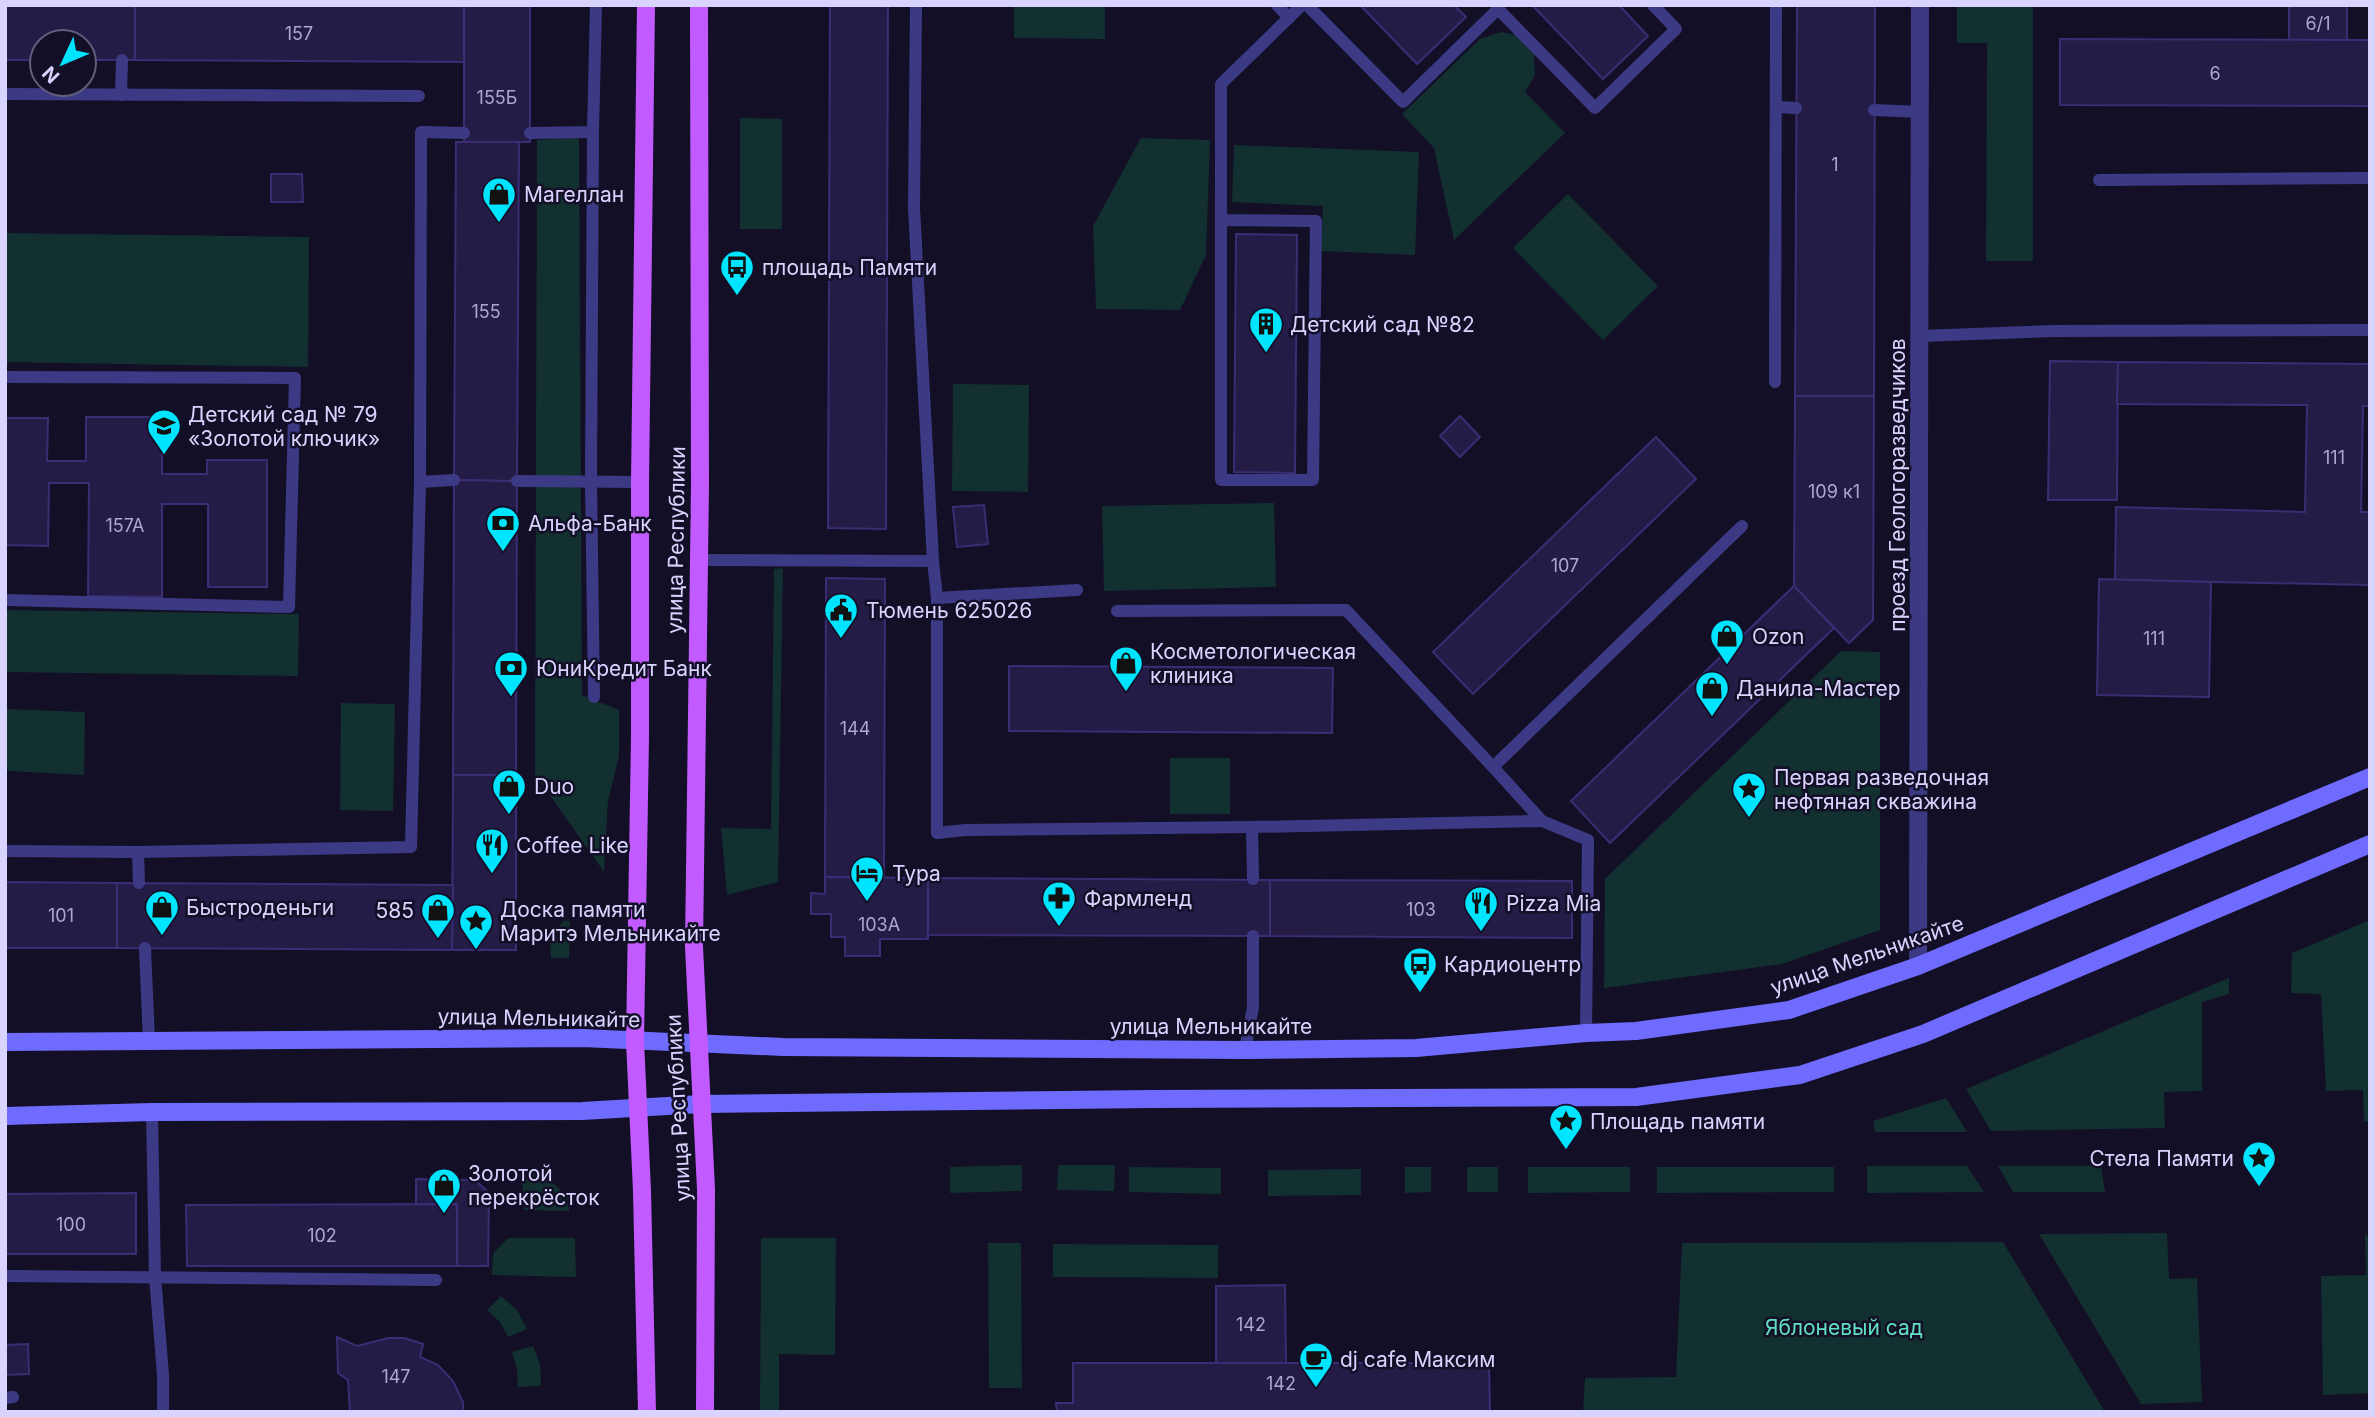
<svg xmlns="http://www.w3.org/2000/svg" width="2375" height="1417" viewBox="0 0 2375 1417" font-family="Inter,sans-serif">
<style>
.green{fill:#12302f}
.building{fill:#241b47;stroke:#3b2d73;stroke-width:2}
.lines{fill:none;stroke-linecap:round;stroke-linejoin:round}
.service{stroke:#3d3a85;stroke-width:12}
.minor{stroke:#3d3a85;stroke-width:18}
.secondary{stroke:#6f6bff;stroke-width:18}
.primary{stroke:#c25bff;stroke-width:18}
.labels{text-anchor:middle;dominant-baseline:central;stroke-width:5;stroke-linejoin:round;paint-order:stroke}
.number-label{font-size:18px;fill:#aca6d1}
.poi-label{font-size:21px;fill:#d9d4ff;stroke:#130f26;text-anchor:start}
.street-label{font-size:21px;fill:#d9d4ff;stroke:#130f26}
.park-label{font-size:21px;fill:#5fe0c0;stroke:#130f26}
</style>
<rect width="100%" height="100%" fill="#130f26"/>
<!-- green -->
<g class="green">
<path d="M 1014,5 L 1105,5 L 1105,39 L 1014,38 Z"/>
<path d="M 1957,5 L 2033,5 L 2033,261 L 1986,261 L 1987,43 L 1957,43 Z"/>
<path d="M 1501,32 L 1516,35 L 1534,54 L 1535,75 L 1525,92 L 1565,133 L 1454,240 L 1434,148 L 1402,114 L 1480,39 Z"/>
<path d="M 740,118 L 782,119 L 782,229 L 740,229 Z"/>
<path d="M 579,138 L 582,695 L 619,710 L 619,756 L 608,801 L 604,872 L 535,774 L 537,140 Z"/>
<path d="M 1141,138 L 1210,140 L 1206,255 L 1180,310 L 1096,309 L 1093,226 Z"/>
<path d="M 1234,145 L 1419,152 L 1415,255 L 1321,251 L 1323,206 L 1232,202 Z"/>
<path d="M 1568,194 L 1658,286 L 1603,340 L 1513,248 Z"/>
<path d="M 5,233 L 309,237 L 308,367 L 5,362 Z"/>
<path d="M 953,384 L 1029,385 L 1028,492 L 952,491 Z"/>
<path d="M 1274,503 L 1276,587 L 1104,591 L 1102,506 Z"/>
<path d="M 783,568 L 778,882 L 727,895 L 721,828 L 771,829 L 774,569 Z"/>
<path d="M 5,610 L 299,614 L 298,676 L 5,672 Z"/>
<path d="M 1841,651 L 1880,652 L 1880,930 L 1782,964 L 1604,988 L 1605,879 Z"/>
<path d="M 341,703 L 395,704 L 393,811 L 340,810 Z"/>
<path d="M 5,709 L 85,712 L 84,775 L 9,771 L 5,767 Z"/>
<rect x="1170" y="758" width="60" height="56"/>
<path d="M 2370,920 L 2370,1121 L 2364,1122 L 2363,1090 L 2326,1091 L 2321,994 L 2291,993 L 2292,953 Z"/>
<path d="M 564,921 L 570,921 L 569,958 L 551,958 L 550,935 Z"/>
<path d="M 2229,978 L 2229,994 L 2202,1002 L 2202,1091 L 2164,1092 L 2165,1128 L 1991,1131 L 1966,1089 Z"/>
<path d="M 1946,1098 L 1967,1132 L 1875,1132 L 1873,1121 Z"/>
<path d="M 1022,1165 L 1022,1191 L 950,1193 L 950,1167 Z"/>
<path d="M 1058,1165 L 1115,1165 L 1114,1191 L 1057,1190 Z"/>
<path d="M 1867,1166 L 1967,1166 L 1984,1192 L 1867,1193 Z"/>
<path d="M 1998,1166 L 2101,1166 L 2105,1192 L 2013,1192 Z"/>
<path d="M 1129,1167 L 1221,1168 L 1221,1194 L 1129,1192 Z"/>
<path d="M 1405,1167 L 1431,1167 L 1431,1192 L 1405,1193 Z"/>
<rect x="1467" y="1167" width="31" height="25"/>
<path d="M 1528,1167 L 1630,1167 L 1630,1192 L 1528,1193 Z"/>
<path d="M 1657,1167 L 1834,1167 L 1834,1192 L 1657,1193 Z"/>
<path d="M 1361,1169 L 1361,1195 L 1268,1196 L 1268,1170 Z"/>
<path d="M 522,1170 L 538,1171 L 569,1197 L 569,1211 L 524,1210 Z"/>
<path d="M 2167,1233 L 2169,1279 L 2197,1278 L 2202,1402 L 2141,1404 L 2039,1234 Z"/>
<path d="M 2365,1234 L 2370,1238 L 2370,1393 L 2323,1395 L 2321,1276 L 2366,1275 Z"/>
<path d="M 508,1238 L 575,1238 L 576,1277 L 492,1275 L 493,1253 Z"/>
<path d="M 761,1238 L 836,1238 L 835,1355 L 779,1354 L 779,1412 L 760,1412 Z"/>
<path d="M 2003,1242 L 2105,1412 L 1583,1412 L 1585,1378 L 1676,1377 L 1682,1243 Z"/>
<path d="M 988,1243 L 1021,1243 L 1022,1388 L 989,1388 Z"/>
<path d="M 1053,1244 L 1218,1245 L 1218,1278 L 1053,1277 Z"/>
<path d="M 501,1296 L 517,1310 L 527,1329 L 508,1337 L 500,1322 L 487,1310 Z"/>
<path d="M 533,1346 L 540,1365 L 541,1386 L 518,1387 L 517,1370 L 512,1352 Z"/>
</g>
<!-- building -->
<g class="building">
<path d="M 5,5 L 135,5 L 135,60 L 84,60 L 84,42 L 42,42 L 42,60 L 5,60 Z"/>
<path d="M 135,5 L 464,5 L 464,62 L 135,60 Z"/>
<rect x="464" y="5" width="66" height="137"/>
<path d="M 830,5 L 888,5 L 886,529 L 828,528 Z"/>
<path d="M 1360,5 L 1454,5 L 1466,17 L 1417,64 Z"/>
<path d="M 1532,5 L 1619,5 L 1648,36 L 1603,79 Z"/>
<path d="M 1797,5 L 1875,5 L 1874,396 L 1795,396 Z"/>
<rect x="2289" y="5" width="58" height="35"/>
<path d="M 2060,39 L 2370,40 L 2370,106 L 2060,105 Z"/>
<path d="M 456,142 L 519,142 L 517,481 L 454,480 Z"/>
<path d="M 271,174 L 302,174 L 303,202 L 271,202 Z"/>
<path d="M 1236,234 L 1297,235 L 1295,473 L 1234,472 Z"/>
<path d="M 2050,361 L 2118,362 L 2117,500 L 2048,500 Z"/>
<path d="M 2118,362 L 2370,364 L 2370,406 L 2363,406 L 2361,512 L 2370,512 L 2370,585 L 2115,580 L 2116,507 L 2305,512 L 2307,405 L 2117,404 Z"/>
<path d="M 1795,396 L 1874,396 L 1873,620 L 1849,643 L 1794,586 Z"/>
<path d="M 1460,416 L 1480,437 L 1460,457 L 1440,436 Z"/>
<path d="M 86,417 L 162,417 L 162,474 L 207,474 L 207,460 L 267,460 L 267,587 L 208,587 L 208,504 L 162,504 L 162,597 L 88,596 L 89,483 L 49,483 L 48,546 L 5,545 L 5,418 L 48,418 L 47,461 L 86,461 Z"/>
<path d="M 1656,437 L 1696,479 L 1473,694 L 1433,652 Z"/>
<path d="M 454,480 L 517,481 L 516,775 L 453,775 Z"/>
<path d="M 984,505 L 988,544 L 957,547 L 953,507 Z"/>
<path d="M 826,578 L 885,579 L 884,877 L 825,877 Z"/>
<path d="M 2099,579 L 2211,582 L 2209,697 L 2097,695 Z"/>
<path d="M 1794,586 L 1834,628 L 1610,843 L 1571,801 Z"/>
<path d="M 1009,666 L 1333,668 L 1332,733 L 1009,731 Z"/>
<path d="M 453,775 L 516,775 L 516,950 L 452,950 Z"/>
<path d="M 825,877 L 928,878 L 928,939 L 880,939 L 880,956 L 845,956 L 845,937 L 831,937 L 831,914 L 811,914 L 811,893 L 825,894 Z"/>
<path d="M 928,878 L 1270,880 L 1270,936 L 928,935 Z"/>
<path d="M 1270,880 L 1572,881 L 1572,938 L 1270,936 Z"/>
<path d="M 5,882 L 117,883 L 117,948 L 5,948 Z"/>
<path d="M 117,883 L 453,885 L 452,950 L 117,948 Z"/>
<path d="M 416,1179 L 475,1180 L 489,1193 L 488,1266 L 457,1266 L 457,1204 L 416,1205 Z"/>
<path d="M 136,1193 L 136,1254 L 5,1254 L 5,1194 Z"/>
<path d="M 457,1204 L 457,1266 L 187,1266 L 186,1205 Z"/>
<path d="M 1285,1285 L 1286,1363 L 1216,1363 L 1216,1286 Z"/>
<path d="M 337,1337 L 357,1346 L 388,1338 L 404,1338 L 423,1344 L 420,1357 L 438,1365 L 453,1381 L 463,1402 L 463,1412 L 350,1412 L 348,1380 L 338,1373 Z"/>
<path d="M 28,1344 L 29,1374 L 5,1375 L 5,1345 Z"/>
<path d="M 1073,1363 L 1489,1363 L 1490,1412 L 1057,1412 L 1056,1403 L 1073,1403 Z"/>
</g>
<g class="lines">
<!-- service -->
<g class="service">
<path d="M 916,5 L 914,208 L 933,561 L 937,598 L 937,833 L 965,830 L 1252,827 L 1542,821 L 1588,840 L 1586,1033"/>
<path d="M 1277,5 L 1289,18"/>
<path d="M 1307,5 L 1403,102 L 1498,9 L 1595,108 L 1676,29 L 1653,5"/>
<path d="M 5,94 L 419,96"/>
<path d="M 121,95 L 122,60"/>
<path d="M 1777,107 L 1796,108"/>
<path d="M 1874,110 L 1920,112"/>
<path d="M 593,132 L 591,480 L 594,697"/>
<path d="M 530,133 L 593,132 L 596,5"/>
<path d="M 2099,180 L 2370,178"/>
<path d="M 1221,220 L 1316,221 L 1313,480 L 1221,480 L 1221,84 L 1302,5"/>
<path d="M 1920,336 L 2054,331 L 2370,330"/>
<path d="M 5,377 L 295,378 L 289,607 L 5,600"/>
<path d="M 1775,382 L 1776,5"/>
<path d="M 517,481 L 640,482"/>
<path d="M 420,482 L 454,480"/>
<path d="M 699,560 L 933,561"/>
<path d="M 937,598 L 1077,590"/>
<path d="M 1117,611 L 1346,610 L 1493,767"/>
<path d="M 1542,821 L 1493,767 L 1742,526"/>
<path d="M 1252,827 L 1253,879"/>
<path d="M 5,851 L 138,852 L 411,847 L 420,482 L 421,132 L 464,133"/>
<path d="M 138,852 L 139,883"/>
<path d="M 145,948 L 149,1041"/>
<path d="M 1245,1050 L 1253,1007 L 1253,936"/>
<path d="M 152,1112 L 155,1276 L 163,1375 L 163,1412"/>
<path d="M 5,1276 L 436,1280"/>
<path d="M 5,1398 L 13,1397"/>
</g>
<!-- minor -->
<path class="minor" d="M 1918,966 L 1920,5"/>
<!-- secondary -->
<g class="secondary">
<path d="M 5,1042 L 583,1038 L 783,1047 L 1245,1050 L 1416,1048 L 1586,1033 L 1636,1031 L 1789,1010 L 1918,966 L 2370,777"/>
<path d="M 5,1116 L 152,1112 L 582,1111 L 701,1104 L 1152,1099 L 1636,1097 L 1800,1075 L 1923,1034 L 2370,844"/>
</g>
<!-- primary -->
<g class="primary">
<path d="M 646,5 L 640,482 L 640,737 L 635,1041 L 642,1191 L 647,1412"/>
<path d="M 699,5 L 700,484 L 694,947 L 706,1189 L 705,1412"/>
</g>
</g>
<!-- icons -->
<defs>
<g id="shop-pin" transform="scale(1.75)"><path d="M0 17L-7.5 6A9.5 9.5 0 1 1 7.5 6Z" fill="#00e5ff" stroke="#130f26"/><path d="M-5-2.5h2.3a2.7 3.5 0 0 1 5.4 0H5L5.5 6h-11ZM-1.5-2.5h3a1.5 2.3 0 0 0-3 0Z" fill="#111"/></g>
<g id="bus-pin" transform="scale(1.75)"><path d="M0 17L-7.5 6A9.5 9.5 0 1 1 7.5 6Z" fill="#00e5ff" stroke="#130f26"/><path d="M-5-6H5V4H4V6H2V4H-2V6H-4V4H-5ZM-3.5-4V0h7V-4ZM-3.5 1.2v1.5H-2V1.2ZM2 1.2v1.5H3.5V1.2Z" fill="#111"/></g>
<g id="building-pin" transform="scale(1.75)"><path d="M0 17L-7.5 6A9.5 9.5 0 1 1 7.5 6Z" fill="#00e5ff" stroke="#130f26"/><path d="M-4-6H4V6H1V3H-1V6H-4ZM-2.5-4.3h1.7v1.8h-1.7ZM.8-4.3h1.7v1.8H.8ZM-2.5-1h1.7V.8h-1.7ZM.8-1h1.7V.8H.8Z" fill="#111"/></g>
<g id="school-pin" transform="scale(1.75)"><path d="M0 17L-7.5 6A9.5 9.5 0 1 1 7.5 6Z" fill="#00e5ff" stroke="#130f26"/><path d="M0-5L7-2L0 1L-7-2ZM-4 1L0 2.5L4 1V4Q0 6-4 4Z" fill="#111"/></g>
<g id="bank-pin" transform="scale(1.75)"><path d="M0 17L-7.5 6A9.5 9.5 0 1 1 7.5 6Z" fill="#00e5ff" stroke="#130f26"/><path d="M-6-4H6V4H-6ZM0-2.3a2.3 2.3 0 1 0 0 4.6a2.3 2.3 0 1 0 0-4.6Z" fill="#111"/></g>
<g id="civic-pin" transform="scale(1.75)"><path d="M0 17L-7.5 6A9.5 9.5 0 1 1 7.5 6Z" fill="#00e5ff" stroke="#130f26"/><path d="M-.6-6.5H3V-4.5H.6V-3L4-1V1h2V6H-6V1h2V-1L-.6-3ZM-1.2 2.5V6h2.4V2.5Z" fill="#111"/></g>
<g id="sight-pin" transform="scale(1.75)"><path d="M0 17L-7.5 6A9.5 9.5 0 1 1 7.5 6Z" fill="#00e5ff" stroke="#130f26"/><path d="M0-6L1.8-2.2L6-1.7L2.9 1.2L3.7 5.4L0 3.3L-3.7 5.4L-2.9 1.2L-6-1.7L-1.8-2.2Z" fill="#111"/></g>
<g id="restaurant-pin" transform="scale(1.75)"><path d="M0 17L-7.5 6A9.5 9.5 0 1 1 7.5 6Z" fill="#00e5ff" stroke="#130f26"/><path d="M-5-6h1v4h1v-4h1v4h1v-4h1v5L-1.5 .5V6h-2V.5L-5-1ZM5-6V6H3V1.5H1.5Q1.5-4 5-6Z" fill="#111"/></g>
<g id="hotel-pin" transform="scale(1.75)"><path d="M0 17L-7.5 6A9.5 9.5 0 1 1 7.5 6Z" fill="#00e5ff" stroke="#130f26"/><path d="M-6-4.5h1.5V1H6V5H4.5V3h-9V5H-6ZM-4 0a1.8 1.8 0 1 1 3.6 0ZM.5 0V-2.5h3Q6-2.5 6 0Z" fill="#111"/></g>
<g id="pharmacy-pin" transform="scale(1.75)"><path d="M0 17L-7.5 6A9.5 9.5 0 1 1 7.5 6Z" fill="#00e5ff" stroke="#130f26"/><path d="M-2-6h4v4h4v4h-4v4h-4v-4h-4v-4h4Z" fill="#111"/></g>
<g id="cafe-pin" transform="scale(1.75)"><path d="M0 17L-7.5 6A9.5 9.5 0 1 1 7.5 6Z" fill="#00e5ff" stroke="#130f26"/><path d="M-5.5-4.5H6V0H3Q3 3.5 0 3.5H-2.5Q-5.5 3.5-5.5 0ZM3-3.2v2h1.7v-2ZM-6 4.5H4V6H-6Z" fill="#111"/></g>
</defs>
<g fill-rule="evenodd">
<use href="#shop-pin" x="499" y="194"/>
<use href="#bus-pin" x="737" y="267"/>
<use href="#building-pin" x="1266" y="324"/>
<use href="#school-pin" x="164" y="426"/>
<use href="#bank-pin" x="503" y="523"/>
<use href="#civic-pin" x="841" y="610"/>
<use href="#shop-pin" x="1727" y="636"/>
<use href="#shop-pin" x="1126" y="663"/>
<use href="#bank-pin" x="511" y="668"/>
<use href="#shop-pin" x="1712" y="688"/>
<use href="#shop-pin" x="509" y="786"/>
<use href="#sight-pin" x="1749" y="789"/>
<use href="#restaurant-pin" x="492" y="845"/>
<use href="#hotel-pin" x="867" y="873"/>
<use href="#pharmacy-pin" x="1059" y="898"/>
<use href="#restaurant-pin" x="1481" y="903"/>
<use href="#shop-pin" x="162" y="907"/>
<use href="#shop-pin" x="438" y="910"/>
<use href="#sight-pin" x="476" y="921"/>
<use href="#bus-pin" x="1420" y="964"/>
<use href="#sight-pin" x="1566" y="1121"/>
<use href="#sight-pin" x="2259" y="1158"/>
<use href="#shop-pin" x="444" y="1185"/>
<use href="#cafe-pin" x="1316" y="1359"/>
</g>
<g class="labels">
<!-- number labels -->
<g class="number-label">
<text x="2318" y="23">6/1</text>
<text x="299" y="33">157</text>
<text x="2215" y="73">6</text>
<text x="497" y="97">155Б</text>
<text x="1835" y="164">1</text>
<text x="486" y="311">155</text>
<text x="2334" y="457">111</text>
<text x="1834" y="491">109 к1</text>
<text x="125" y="525">157А</text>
<text x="1565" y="565">107</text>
<text x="2154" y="638">111</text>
<text x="855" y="728">144</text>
<text x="1421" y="909">103</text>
<text x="61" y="915">101</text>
<text x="879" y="924">103А</text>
<text x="71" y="1224">100</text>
<text x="322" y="1235">102</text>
<text x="1251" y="1324">142</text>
<text x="396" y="1376">147</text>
<text x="1281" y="1383">142</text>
</g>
<!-- poi labels -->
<g class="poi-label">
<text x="524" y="194">Магеллан</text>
<text x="762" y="267">площадь Памяти</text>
<text x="1290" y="324">Детский сад №82</text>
<text x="188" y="414">Детский сад № 79<tspan x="188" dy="24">«Золотой ключик»</tspan></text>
<text x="528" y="523">Альфа-Банк</text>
<text x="866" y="610">Тюмень 625026</text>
<text x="1752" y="636">Ozon</text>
<text x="1150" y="651">Косметологическая<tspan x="1150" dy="24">клиника</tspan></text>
<text x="536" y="668">ЮниКредит Банк</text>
<text x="1736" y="688">Данила-Мастер</text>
<text x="1774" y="777">Первая разведочная<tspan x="1774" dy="24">нефтяная скважина</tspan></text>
<text x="534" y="786">Duo</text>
<text x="516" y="845">Coffee Like</text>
<text x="892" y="873">Тура</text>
<text x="1084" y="898">Фармленд</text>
<text x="1506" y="903">Pizza Mia</text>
<text x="186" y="907">Быстроденьги</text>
<text x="500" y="909">Доска памяти<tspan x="500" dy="24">Маритэ Мельникайте</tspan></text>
<text x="414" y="910" text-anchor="end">585</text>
<text x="1444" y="964">Кардиоцентр</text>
<text x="1590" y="1121">Площадь памяти</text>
<text x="2234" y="1158" text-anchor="end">Стела Памяти</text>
<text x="468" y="1173">Золотой<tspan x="468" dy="24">перекрёсток</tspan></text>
<text x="1340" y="1359">dj cafe Максим</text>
</g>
<!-- street labels -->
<g class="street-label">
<text transform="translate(1897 485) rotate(-90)">проезд Геологоразведчиков</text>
<text transform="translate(676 540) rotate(-89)">улица Республики</text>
<text transform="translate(1867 955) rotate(-19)">улица Мельникайте</text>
<text transform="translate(539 1018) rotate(1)">улица Мельникайте</text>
<text x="1211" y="1026">улица Мельникайте</text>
<text transform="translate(678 1108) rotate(-93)">улица Республики</text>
</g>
<!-- park labels -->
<g class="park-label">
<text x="1844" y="1327">Яблоневый сад</text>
</g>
</g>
<!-- border -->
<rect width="2375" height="1417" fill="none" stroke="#d9d4ff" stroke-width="14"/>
<!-- north arrow -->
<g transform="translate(63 63) rotate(226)"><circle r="33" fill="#130f26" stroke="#625e7d" stroke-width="2"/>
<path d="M0-5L12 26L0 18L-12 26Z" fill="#00e5ff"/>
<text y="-10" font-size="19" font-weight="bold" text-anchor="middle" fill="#d9d4ff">N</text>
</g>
</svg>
